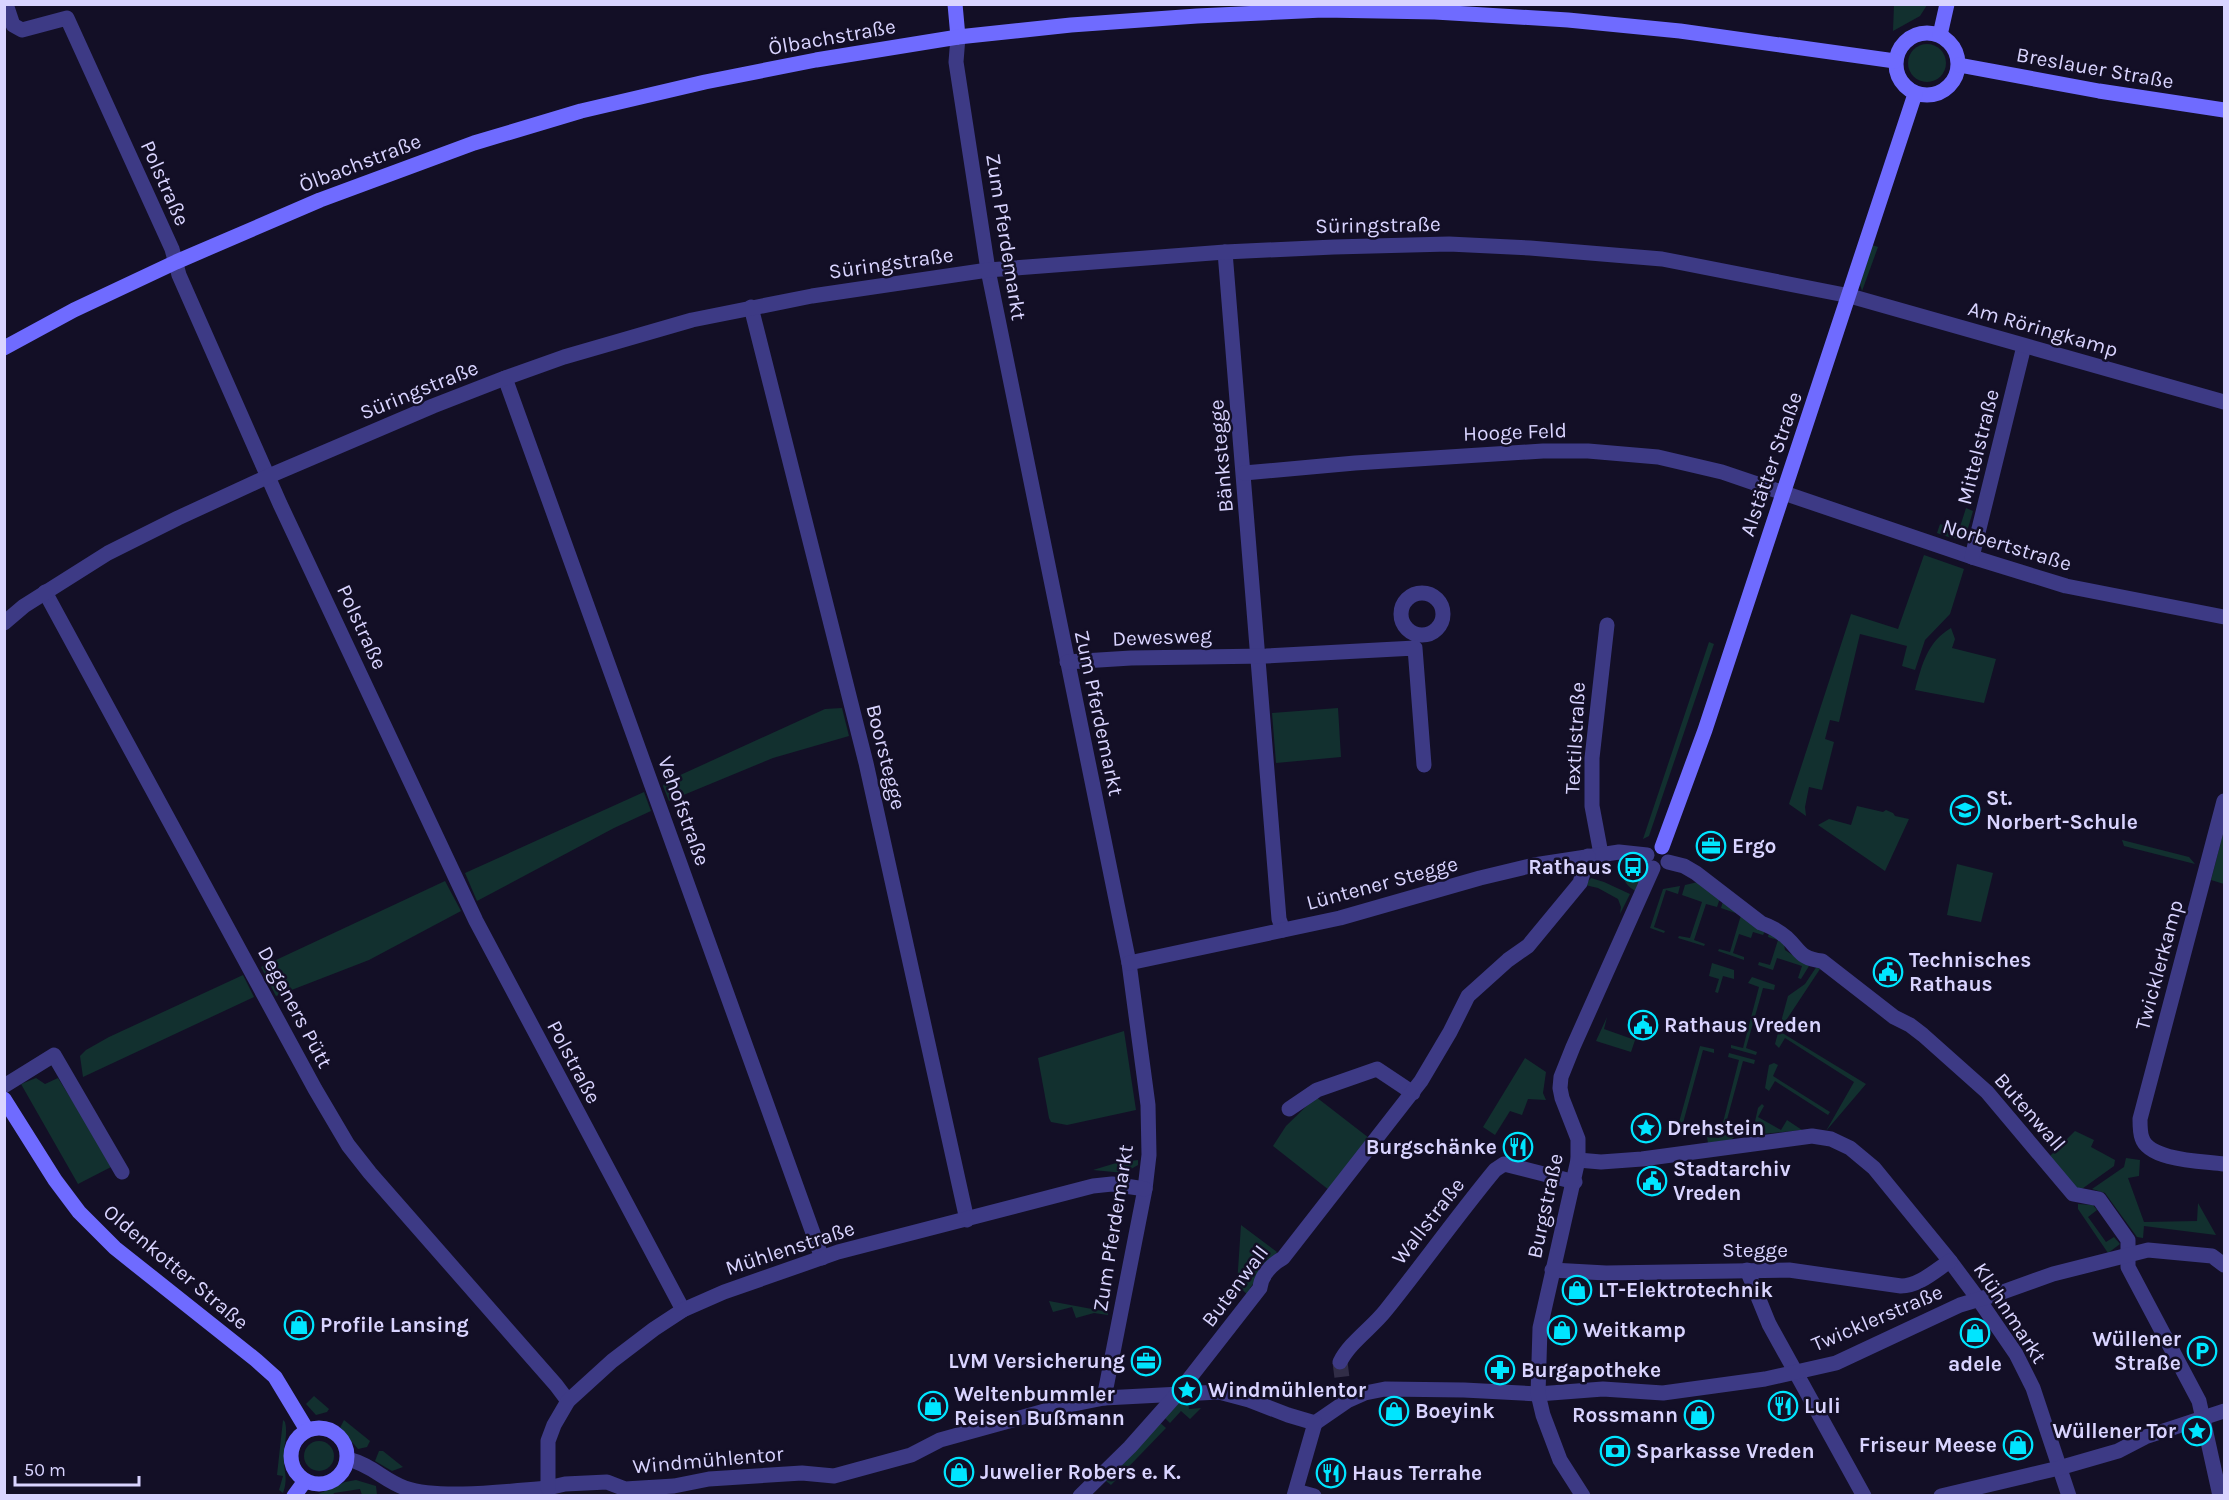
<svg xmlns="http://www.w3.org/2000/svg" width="2229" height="1500" viewBox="0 0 2229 1500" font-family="Karla,sans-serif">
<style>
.green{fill:#12302f}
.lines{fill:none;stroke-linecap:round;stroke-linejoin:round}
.street-tunnel{stroke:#312d47;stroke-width:15;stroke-dasharray:15 8;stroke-linecap:butt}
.street{stroke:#3d3a85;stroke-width:15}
.secondary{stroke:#6f6bff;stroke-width:15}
.labels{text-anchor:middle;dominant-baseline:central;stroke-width:5;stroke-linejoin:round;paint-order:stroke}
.street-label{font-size:21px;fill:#d9d4ff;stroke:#130f26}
.poi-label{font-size:21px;font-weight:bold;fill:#d9d4ff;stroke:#130f26;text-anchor:start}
</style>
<rect width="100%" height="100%" fill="#130f26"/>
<!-- green -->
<g class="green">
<path d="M 1894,5 L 1894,4 L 1927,5 L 1920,16 L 1893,31 Z"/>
<circle cx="1927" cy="63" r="19"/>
<path d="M 1872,245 L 1878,247 L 1862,291 L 1860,284 Z"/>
<path d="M 1966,508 L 1973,511 C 1965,539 1966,544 1937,533 L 1940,524 L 1959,530 Z"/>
<path d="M 1924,555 L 1964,569 L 1950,614 L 1925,640 L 1915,670 L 1902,666 L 1907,646 L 1860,634 L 1839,722 L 1830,720 L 1825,739 L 1834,742 L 1822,790 L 1809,787 L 1805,807 L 1806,816 L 1789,804 L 1851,614 L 1898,629 Z"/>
<path d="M 1951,628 L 1955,639 L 1952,648 L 1996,659 L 1984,703 L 1915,690 C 1922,665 1927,642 1951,628 Z"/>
<path d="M 1709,642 L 1714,644 L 1649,836 L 1643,839 Z"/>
<path d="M 842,708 L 849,736 L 773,758 L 669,801 L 663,786 L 665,782 L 825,709 Z"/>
<path d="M 1338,708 L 1341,757 L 1276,763 L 1272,713 Z"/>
<path d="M 644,792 L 651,811 L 614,828 L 477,901 L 465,873 Z"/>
<path d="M 1857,806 L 1883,812 L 1886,810 L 1893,813 L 1895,816 L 1909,819 L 1885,871 L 1818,825 L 1829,819 L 1851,825 Z"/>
<path d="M 2224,830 L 2224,884 L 2211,880 Z"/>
<path d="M 2122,840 L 2189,857 L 2195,864 L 2124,846 Z"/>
<path d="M 1624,862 L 1637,863 L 1644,870 L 1637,892 C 1623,884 1622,878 1624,862 Z"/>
<path d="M 1957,864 L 1993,873 L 1981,922 L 1947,915 Z"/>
<path d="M 1591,878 L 1604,882 L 1630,894 L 1620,914 L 1621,907 L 1618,899 L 1598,888 L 1585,885 Z"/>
<path d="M 445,881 L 461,911 L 369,960 L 276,996 L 261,967 Z"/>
<path d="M 1698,882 L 1720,898 L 1717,907 L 1706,904 L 1694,940 L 1705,944 L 1704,946 L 1678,938 L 1679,936 L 1690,938 L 1702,902 L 1682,895 L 1685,885 Z"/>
<path d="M 1680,886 L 1678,894 L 1666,890 L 1654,927 L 1665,931 L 1664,933 L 1650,928 L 1663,889 Z"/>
<path d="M 1723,901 L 1765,931 L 1763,935 L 1753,932 L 1751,938 L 1739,934 L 1733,953 L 1744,957 L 1744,960 L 1718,951 L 1719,949 L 1730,952 L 1741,915 L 1721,908 Z"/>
<path d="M 1769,933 L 1784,944 L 1785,950 L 1809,966 L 1801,979 L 1798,978 L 1802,966 L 1777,958 L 1773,970 L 1758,965 L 1759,962 L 1770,965 L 1778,940 L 1768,937 Z"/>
<path d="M 1712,963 L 1734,970 L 1734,979 L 1723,976 L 1718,993 L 1715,992 L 1719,979 L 1709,976 Z"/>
<path d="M 1817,966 L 1820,969 L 1779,1031 L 1866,1084 L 1826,1131 L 1854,1082 L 1785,1038 L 1779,1048 L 1775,1044 L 1788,996 L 1805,984 Z"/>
<path d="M 243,975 L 254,997 L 83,1077 L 80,1056 L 86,1050 L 109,1037 Z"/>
<path d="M 1752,977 L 1775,985 L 1774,990 L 1763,988 L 1746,1048 L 1757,1052 L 1756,1055 L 1731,1048 L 1731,1045 L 1743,1048 L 1759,987 L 1748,983 Z"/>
<path d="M 1607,1017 L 1604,1029 L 1635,1040 L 1631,1052 L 1596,1041 Z"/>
<path d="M 1124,1031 L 1136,1110 L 1067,1125 L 1051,1122 L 1049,1118 L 1038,1058 Z"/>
<path d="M 1700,1046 L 1714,1049 L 1714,1053 L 1703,1050 L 1683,1123 L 1693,1127 L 1692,1130 L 1678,1126 Z"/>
<path d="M 1729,1053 L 1755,1060 L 1754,1064 L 1743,1061 L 1723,1134 L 1734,1137 L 1731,1140 L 1708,1143 L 1707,1137 L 1719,1138 L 1739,1060 L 1728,1057 Z"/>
<path d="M 1525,1058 L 1546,1072 L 1543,1093 L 1546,1100 L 1528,1099 L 1522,1115 L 1510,1111 L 1495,1135 L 1483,1127 Z"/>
<path d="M 1774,1063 L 1778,1065 L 1773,1076 L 1830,1112 L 1828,1115 L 1775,1081 L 1769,1091 L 1765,1088 L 1769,1065 Z"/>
<path d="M 36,1078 L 45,1084 L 58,1078 L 113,1166 L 78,1184 L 21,1084 Z"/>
<path d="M 1316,1097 L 1369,1138 L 1329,1190 L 1273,1146 L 1286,1126 Z"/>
<path d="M 1762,1104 L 1764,1106 L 1758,1117 L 1781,1130 L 1787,1120 L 1802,1130 L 1752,1135 L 1758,1108 Z"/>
<path d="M 2075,1131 L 2094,1140 L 2091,1147 L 2115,1160 L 2114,1166 L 2079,1191 L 2049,1157 Z"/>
<path d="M 2126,1158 L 2140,1160 L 2139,1176 L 2128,1178 L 2144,1222 L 2197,1221 L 2198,1203 L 2216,1235 L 2144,1226 L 2143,1238 L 2137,1237 L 2105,1193 L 2092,1189 L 2124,1167 Z"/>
<path d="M 1138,1160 L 1138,1165 L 1124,1173 L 1093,1170 L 1116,1163 Z"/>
<path d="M 2078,1204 L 2093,1205 L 2097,1210 L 2088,1217 L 2106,1242 L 2114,1237 L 2120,1244 L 2108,1253 L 2078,1209 Z"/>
<path d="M 1241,1225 L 1277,1252 L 1250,1288 L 1250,1292 L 1248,1295 L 1237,1285 Z"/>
<path d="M 1049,1301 L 1108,1312 L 1108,1315 L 1094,1313 L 1076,1318 L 1072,1307 L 1053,1312 Z"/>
<path d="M 314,1396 L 329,1409 L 327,1412 L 316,1415 L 306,1404 Z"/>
<path d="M 1188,1399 L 1189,1409 L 1201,1408 L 1190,1419 L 1181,1411 L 1170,1423 L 1164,1417 L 1176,1400 Z"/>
<path d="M 283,1420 L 285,1422 C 288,1434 284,1443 284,1455 C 283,1470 289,1478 283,1493 L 279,1490 L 283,1476 L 277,1475 Z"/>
<path d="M 344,1420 L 370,1441 L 367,1447 L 358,1449 L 340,1428 Z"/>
<path d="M 1159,1422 L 1166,1428 L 1111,1485 L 1106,1481 Z"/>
<circle cx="319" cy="1456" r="15"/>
<path d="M 379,1451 L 383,1451 L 403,1467 L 392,1471 L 375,1461 Z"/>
<path d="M 356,1480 L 376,1486 L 377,1495 L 362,1495 L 360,1489 L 334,1493 L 333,1495 L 316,1495 L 345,1482 Z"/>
</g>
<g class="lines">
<!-- street-tunnel -->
<path class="street-tunnel" d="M 1340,1362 L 1343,1386"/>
<!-- street -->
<g class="street">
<path d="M 6,4 L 13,25 L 22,30 L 67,18 L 172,249 L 179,275 L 280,504 L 476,921 L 683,1310"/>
<path d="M 958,37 L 956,62 L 988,270 L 1129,963 L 1148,1105 L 1149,1155 L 1145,1189 L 1104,1398"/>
<path d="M 1225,252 L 1279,919 L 1283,930"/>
<path d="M 751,307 L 866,763 L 967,1220"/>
<path d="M 505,378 L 822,1258"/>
<path d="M 1244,473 L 1355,463 L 1543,451 L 1588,451 L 1658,457 L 1722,472 L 1972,557 L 2066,586 L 2224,617"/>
<path d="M 1972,557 L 2024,346"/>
<path d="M 45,592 L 315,1089 L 348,1145 L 370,1173 L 556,1385 L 568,1401"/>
<circle cx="1422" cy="614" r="21"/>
<path d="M 4,623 L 24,606 L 108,553 L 178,518 L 269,476 L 433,406 L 505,378 L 564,357 L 692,320 L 812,296 L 988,270 L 1225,252 L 1334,247 L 1449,244 L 1530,248 L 1662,259 L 1850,296 L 2224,402"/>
<path d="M 1067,662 L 1131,658 L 1266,656 L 1415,648 L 1424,765"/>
<path d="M 2224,801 L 2140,1119 C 2140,1125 2140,1133 2142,1138 C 2149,1161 2204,1161 2224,1164"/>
<path d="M 1601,854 L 1592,806 L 1592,758 L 1607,625"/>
<path d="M 1668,862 L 1684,866 L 1696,873 L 1761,923 C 1770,926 1779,931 1787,938 C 1800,950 1800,959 1822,961 L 1894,1017 L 1910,1025 L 1923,1035 L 1987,1092 L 2073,1194 L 2099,1199 L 2128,1240 L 2128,1267 L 2199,1401 L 2220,1496"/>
<path d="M 1129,963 L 1340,918 L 1480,878 L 1534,865 L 1619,852 L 1647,855"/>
<path d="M 4,1086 L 54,1055 L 122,1172"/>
<path d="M 1289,1109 L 1317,1090 L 1377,1069 L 1413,1093"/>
<path d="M 1578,1160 L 1601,1162 L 1642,1159 L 1812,1136 L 1831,1139 L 1850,1148 L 1874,1168 L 1950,1261 L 1979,1300 L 2016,1354 L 2033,1388 L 2069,1496"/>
<path d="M 1552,1270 L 1606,1273 L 1789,1270 L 1901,1286 C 1919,1286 1936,1270 1950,1261"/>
<path d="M 1747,1270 L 1769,1324 L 1864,1496"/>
<path d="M 1340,1362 C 1350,1342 1372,1328 1386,1310 C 1423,1264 1457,1216 1495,1170 L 1504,1164 L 1575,1182"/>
<path d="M 1315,1423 L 1347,1401 L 1365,1393 L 1385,1389 L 1464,1390 L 1538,1394 L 1603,1389 L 1663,1393 L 1765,1379 L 1836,1363 L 1960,1305 L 2000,1293 L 2053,1274 L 2148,1250 L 2212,1256 L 2224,1265"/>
<path d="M 348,1459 C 372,1465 383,1480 405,1488 C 440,1500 509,1491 548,1488 L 565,1484 L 607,1482 L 625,1489 L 674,1486 L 709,1479 L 802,1473 L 834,1476 L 911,1455 L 940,1440 L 1059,1407 L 1104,1398 L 1219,1392 L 1249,1400 L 1288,1415 L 1315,1423"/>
<path d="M 548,1488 L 548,1441 L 554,1425 L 568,1401 L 612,1361 L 654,1329 L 683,1310 L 724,1292 L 838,1252 L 1093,1186 L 1112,1184 L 1145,1189"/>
<path d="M 1296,1491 L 1314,1496"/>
<path d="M 1080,1496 L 1130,1447 L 1178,1393 L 1260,1288 C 1261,1275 1272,1264 1283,1258 L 1421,1081 L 1450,1032 L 1468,996 L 1508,960 L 1528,946 L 1580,883 L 1588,856"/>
<path d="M 1294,1496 L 1315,1423"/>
<path d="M 1583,1496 L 1560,1460 L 1543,1415 L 1538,1394 L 1540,1328 L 1578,1160 L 1578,1139 L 1562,1098 L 1560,1088 L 1561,1077 L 1573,1047 L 1653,868"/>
<path d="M 1941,1496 L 2059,1468 L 2118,1451 L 2145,1437 L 2224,1411"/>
</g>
<!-- secondary -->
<g class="secondary">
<path d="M 955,4 L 958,37"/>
<circle cx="1927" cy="64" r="31"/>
<path d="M 1940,35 L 1947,4"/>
<path d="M 1959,65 L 2099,91 L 2224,110"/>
<path d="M 4,348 L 74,310 L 176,262 L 320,200 L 474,143 L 581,111 L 705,82 L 816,60 L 958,37 L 1071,25 L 1197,16 L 1323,10 L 1435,12 L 1568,20 L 1680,31 L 1895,61"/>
<path d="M 1662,847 L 1705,730 L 1915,94"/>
<path d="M 4,1099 L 55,1180 L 79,1212 L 115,1248 L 256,1360 L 275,1377 L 307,1430"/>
<circle cx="319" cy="1456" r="28"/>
<path d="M 294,1496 L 305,1481"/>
</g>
</g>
<!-- icons -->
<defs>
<g id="school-ring" transform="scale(1.5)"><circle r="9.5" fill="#130f26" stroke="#00e5ff" stroke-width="1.5"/><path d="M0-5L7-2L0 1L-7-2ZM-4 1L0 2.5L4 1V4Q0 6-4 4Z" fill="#00e5ff"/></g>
<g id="office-ring" transform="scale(1.5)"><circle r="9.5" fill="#130f26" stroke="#00e5ff" stroke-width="1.5"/><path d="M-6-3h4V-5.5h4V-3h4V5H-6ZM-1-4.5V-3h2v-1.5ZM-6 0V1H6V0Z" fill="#00e5ff"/></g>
<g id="bus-ring" transform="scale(1.5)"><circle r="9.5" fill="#130f26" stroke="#00e5ff" stroke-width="1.5"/><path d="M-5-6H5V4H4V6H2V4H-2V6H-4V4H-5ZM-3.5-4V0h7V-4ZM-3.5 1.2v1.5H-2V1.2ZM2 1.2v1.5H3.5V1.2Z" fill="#00e5ff"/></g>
<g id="civic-ring" transform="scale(1.5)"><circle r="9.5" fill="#130f26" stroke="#00e5ff" stroke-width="1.5"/><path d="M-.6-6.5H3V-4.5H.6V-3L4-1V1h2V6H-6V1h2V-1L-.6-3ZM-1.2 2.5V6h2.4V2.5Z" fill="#00e5ff"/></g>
<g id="sight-ring" transform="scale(1.5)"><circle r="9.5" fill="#130f26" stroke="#00e5ff" stroke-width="1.5"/><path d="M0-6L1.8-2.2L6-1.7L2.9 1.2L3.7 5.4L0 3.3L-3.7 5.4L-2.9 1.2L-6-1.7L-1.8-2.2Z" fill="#00e5ff"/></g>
<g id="restaurant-ring" transform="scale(1.5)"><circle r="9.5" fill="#130f26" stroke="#00e5ff" stroke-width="1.5"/><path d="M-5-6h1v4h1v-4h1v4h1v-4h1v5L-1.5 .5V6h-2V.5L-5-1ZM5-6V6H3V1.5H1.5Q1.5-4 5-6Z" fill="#00e5ff"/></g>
<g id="shop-ring" transform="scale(1.5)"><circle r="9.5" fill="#130f26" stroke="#00e5ff" stroke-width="1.5"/><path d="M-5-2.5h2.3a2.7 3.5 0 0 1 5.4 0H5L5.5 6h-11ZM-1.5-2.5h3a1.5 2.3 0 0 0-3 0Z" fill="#00e5ff"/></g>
<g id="parking-ring" transform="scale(1.5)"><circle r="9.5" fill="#130f26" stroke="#00e5ff" stroke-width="1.5"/><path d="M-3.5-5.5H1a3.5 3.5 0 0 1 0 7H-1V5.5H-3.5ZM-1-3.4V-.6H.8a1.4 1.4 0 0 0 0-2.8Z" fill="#00e5ff"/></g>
<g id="pharmacy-ring" transform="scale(1.5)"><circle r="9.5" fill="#130f26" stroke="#00e5ff" stroke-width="1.5"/><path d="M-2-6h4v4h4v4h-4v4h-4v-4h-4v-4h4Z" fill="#00e5ff"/></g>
<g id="bank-ring" transform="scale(1.5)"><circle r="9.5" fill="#130f26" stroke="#00e5ff" stroke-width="1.5"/><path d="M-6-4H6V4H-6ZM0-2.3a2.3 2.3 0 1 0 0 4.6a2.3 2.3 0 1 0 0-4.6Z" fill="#00e5ff"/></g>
</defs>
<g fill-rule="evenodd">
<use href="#school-ring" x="1965" y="810"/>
<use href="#office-ring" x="1711" y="846"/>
<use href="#bus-ring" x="1633" y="867"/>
<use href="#civic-ring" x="1888" y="972"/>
<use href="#civic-ring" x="1643" y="1025"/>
<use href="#sight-ring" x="1646" y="1128"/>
<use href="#restaurant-ring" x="1518" y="1147"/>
<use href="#civic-ring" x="1652" y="1181"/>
<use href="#shop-ring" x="1577" y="1290"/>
<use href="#shop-ring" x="299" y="1325"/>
<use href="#shop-ring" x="1562" y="1330"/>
<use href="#shop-ring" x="1975" y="1333"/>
<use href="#parking-ring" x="2202" y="1351"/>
<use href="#office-ring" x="1146" y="1361"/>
<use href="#pharmacy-ring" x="1500" y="1370"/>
<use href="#sight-ring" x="1187" y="1390"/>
<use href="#shop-ring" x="933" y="1406"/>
<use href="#restaurant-ring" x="1783" y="1406"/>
<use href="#shop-ring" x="1394" y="1411"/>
<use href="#shop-ring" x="1699" y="1415"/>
<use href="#sight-ring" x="2197" y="1431"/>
<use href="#shop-ring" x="2018" y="1445"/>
<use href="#bank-ring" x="1615" y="1451"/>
<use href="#shop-ring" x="959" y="1472"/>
<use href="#restaurant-ring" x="1331" y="1473"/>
</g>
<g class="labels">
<!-- street labels -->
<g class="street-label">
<text transform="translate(832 37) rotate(-10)">Ölbachstraße</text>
<text transform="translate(2095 68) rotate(10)">Breslauer Straße</text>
<text transform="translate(360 163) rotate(-21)">Ölbachstraße</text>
<text transform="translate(165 183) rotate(66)">Polstraße</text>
<text transform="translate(1378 225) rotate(-1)">Süringstraße</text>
<text transform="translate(1006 237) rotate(81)">Zum Pferdemarkt</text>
<text transform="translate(891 263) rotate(-8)">Süringstraße</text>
<text transform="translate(2043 329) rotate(16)">Am Röringkamp</text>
<text transform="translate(419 390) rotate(-22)">Süringstraße</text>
<text transform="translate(1515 432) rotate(-2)">Hooge Feld</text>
<text transform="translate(1978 447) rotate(-76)">Mittelstraße</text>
<text transform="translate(1221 456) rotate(-95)">Bänkstegge</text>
<text transform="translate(1771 464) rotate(-71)">Alstätter Straße</text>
<text transform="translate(2007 545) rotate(17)">Norbertstraße</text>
<text transform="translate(362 627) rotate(65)">Polstraße</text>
<text transform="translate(1162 637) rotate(-2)">Dewesweg</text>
<text transform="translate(1099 713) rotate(78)">Zum Pferdemarkt</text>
<text transform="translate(1575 738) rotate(-87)">Textilstraße</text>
<text transform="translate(886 757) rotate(76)">Boorstegge</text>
<text transform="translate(684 811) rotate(70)">Vehofstraße</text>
<text transform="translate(1382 883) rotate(-15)">Lüntener Stegge</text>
<text transform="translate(2159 965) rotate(-75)">Twicklerkamp</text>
<text transform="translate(295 1007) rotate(62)">Degeners Pütt</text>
<text transform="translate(574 1062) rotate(62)">Polstraße</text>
<text transform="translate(2030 1112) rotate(49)">Butenwall</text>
<text transform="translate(1545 1206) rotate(-78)">Burgstraße</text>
<text transform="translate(1428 1221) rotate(-52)">Wallstraße</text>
<text transform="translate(1113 1228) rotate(-81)">Zum Pferdemarkt</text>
<text transform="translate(790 1248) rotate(-18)">Mühlenstraße</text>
<text x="1755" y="1250">Stegge</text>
<text transform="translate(176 1267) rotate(40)">Oldenkotter Straße</text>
<text transform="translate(1235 1286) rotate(-53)">Butenwall</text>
<text transform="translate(2010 1313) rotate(57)">Klühnmarkt</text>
<text transform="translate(1877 1318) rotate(-23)">Twicklerstraße</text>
<text transform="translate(708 1460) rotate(-5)">Windmühlentor</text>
</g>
<!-- poi labels -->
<g class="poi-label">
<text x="1986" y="798">St.<tspan x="1986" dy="24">Norbert-Schule</tspan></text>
<text x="1732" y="846">Ergo</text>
<text x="1612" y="867" text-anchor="end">Rathaus</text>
<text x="1909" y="960">Technisches<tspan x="1909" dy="24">Rathaus</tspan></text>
<text x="1664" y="1025">Rathaus Vreden</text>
<text x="1667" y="1128">Drehstein</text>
<text x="1497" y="1147" text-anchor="end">Burgschänke</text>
<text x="1673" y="1169">Stadtarchiv<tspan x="1673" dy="24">Vreden</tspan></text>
<text x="1598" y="1290">LT-Elektrotechnik</text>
<text x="320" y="1325">Profile Lansing</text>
<text x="1583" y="1330">Weitkamp</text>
<text x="2181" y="1339" text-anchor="end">Wüllener<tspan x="2181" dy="24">Straße</tspan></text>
<text x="1125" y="1361" text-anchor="end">LVM Versicherung</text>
<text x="1975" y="1364" text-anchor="middle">adele</text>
<text x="1521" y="1370">Burgapotheke</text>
<text x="1208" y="1390">Windmühlentor</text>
<text x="954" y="1394">Weltenbummler<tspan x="954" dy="24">Reisen Bußmann</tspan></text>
<text x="1804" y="1406">Luli</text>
<text x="1415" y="1411">Boeyink</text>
<text x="1678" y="1415" text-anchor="end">Rossmann</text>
<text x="2176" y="1431" text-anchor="end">Wüllener Tor</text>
<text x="1997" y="1445" text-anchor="end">Friseur Meese</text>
<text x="1636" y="1451">Sparkasse Vreden</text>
<text x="980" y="1472">Juwelier Robers e. K.</text>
<text x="1352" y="1473">Haus Terrahe</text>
</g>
</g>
<!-- border -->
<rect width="2229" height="1500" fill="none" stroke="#d9d4ff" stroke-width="12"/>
<!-- scale -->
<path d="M15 1476v9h124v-9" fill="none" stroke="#d9d4ff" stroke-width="3"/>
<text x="24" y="1476" font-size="18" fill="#d9d4ff" stroke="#130f26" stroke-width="4.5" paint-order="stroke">50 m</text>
</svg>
